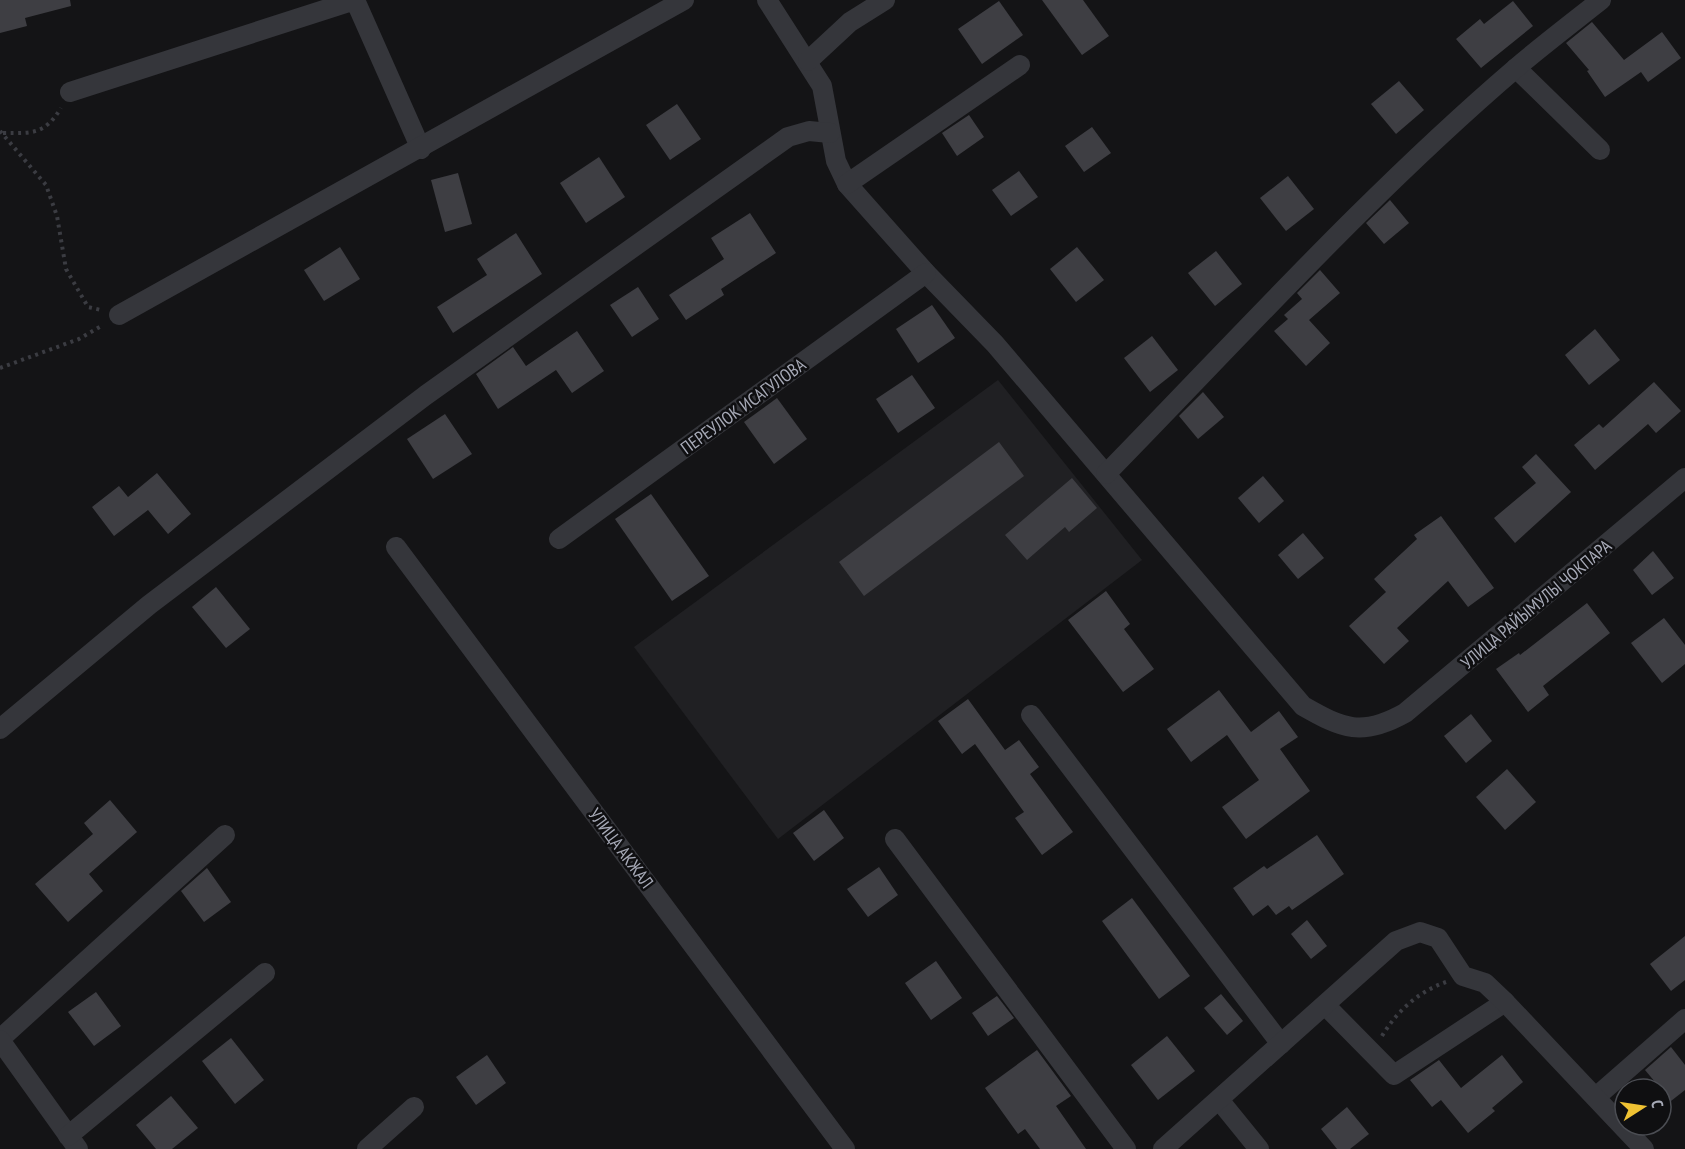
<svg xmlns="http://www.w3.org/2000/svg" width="1685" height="1149" viewBox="0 0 1685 1149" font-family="'PT Sans Narrow',sans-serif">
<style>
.built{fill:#202023}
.building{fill:#3e3e43}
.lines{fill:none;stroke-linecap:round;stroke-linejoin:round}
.path{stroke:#3b3c42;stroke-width:4;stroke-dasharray:3 4.5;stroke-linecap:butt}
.minor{stroke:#35363b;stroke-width:20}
.labels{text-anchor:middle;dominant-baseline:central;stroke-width:5;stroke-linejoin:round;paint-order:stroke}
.street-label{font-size:18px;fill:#a6a9b6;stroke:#0f0f11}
</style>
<rect width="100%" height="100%" fill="#141416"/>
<!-- built -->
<path class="built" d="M 998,380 L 1142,560 L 778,839 L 634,647 Z"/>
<!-- building -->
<g class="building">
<path d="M 0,0 L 70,0 L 71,6 L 25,18 L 27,26 L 0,33 Z"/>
<path d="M 1042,0 L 1083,0 L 1109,36 L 1082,55 Z"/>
<path d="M 999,1 L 1023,35 L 982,64 L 958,29 Z"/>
<path d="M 1513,1 L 1533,26 L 1481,68 L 1456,39 L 1480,19 L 1484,24 Z"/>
<path d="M 1592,22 L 1624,60 L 1662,32 L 1681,58 L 1648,82 L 1641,72 L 1605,97 L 1587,71 L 1589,70 L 1566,43 Z"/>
<path d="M 1399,81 L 1424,110 L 1396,134 L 1371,104 Z"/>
<path d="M 677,104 L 701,139 L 670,160 L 646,125 Z"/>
<path d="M 969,115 L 984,137 L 957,156 L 942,133 Z"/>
<path d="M 1092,127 L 1111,153 L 1084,172 L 1065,146 Z"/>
<path d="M 599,157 L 625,197 L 586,223 L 560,183 Z"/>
<path d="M 1019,171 L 1038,197 L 1011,216 L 992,190 Z"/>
<path d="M 458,173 L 472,224 L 445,232 L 431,180 Z"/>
<path d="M 1288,176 L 1314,209 L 1286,231 L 1260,198 Z"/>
<path d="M 1390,200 L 1409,223 L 1384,244 L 1366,223 Z"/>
<path d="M 750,213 L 776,253 L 721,289 L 724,295 L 686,320 L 669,295 L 724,259 L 711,238 Z"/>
<path d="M 516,233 L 542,274 L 453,333 L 437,307 L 487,275 L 477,259 Z"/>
<path d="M 340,247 L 360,279 L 324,301 L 304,270 Z"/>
<path d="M 1077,247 L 1104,280 L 1076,302 L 1050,269 Z"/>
<path d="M 1216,251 L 1242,284 L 1215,306 L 1188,273 Z"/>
<path d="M 1320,270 L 1340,293 L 1309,320 L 1330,343 L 1306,366 L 1274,331 L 1288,319 L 1284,315 L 1302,299 L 1297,293 Z"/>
<path d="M 638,287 L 659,319 L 632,337 L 610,305 Z"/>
<path d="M 932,305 L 955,338 L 918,363 L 896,329 Z"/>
<path d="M 1595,329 L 1620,360 L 1589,385 L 1565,355 Z"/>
<path d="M 577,331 L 604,371 L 572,393 L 556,370 L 498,409 L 476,374 L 513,347 L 526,366 Z"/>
<path d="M 1152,336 L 1178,370 L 1150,392 L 1124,358 Z"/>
<path d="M 912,375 L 935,408 L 898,433 L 876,399 Z"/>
<path d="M 1654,382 L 1681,411 L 1656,433 L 1648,424 L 1595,470 L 1574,445 L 1599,424 L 1603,428 Z"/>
<path d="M 1203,392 L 1224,417 L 1198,439 L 1179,416 Z"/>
<path d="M 777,398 L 807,439 L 774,464 L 744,422 Z"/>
<path d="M 445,414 L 472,454 L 433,479 L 407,439 Z"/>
<path d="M 999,442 L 1024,476 L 864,596 L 839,562 Z"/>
<path d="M 1536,454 L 1571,492 L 1515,543 L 1494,518 L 1536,483 L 1522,467 Z"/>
<path d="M 157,473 L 191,514 L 168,534 L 148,510 L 114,536 L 92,507 L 119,486 L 128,497 Z"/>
<path d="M 1263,476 L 1284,501 L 1259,523 L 1238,498 Z"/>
<path d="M 1072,478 L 1097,508 L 1069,532 L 1065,527 L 1027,560 L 1005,535 Z"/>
<path d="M 651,494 L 709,576 L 672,601 L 615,519 Z"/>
<path d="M 1441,516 L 1494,588 L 1468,607 L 1448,581 L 1397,628 L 1409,641 L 1384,664 L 1349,626 L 1386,592 L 1374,579 L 1417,539 L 1414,535 Z"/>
<path d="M 1303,533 L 1324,558 L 1298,579 L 1278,555 Z"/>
<path d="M 1653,551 L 1674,578 L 1652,595 L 1633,570 Z"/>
<path d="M 216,587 L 250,629 L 226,648 L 192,607 Z"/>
<path d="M 1106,591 L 1130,624 L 1124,629 L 1154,669 L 1123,692 L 1068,620 Z"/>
<path d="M 1587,603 L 1610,633 L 1543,686 L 1549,695 L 1528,712 L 1496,669 L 1519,653 L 1520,655 Z"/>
<path d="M 1664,618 L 1685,645 L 1685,664 L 1662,683 L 1631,643 Z"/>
<path d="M 1219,690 L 1251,732 L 1279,711 L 1298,737 L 1280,749 L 1310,791 L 1246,839 L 1222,807 L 1259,780 L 1227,735 L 1191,762 L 1167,729 Z"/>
<path d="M 968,699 L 1005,750 L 1019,740 L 1039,767 L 1030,774 L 1073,832 L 1042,855 L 1015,818 L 1024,812 L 975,744 L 962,754 L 938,721 Z"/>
<path d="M 1471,714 L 1492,741 L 1466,763 L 1444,736 Z"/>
<path d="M 1507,769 L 1536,802 L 1505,830 L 1476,797 Z"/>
<path d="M 110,800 L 137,832 L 89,874 L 103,891 L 68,922 L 35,884 L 93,834 L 84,823 Z"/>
<path d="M 824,810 L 844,838 L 814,861 L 793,833 Z"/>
<path d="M 1317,835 L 1344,874 L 1292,910 L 1289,906 L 1276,915 L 1268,905 L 1253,916 L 1233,888 L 1264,866 L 1267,869 Z"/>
<path d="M 879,867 L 898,895 L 868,917 L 847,889 Z"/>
<path d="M 207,868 L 231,902 L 204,922 L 181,891 Z"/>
<path d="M 1132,898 L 1190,976 L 1159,999 L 1102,921 Z"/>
<path d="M 1307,920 L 1327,946 L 1311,959 L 1291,934 Z"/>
<path d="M 1685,936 L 1685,980 L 1671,991 L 1650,964 Z"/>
<path d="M 936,961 L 962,998 L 931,1020 L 905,983 Z"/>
<path d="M 96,992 L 121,1026 L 94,1046 L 68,1012 Z"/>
<path d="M 1221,994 L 1243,1021 L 1227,1035 L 1204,1008 Z"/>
<path d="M 997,996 L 1014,1018 L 988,1036 L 972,1013 Z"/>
<path d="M 1167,1036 L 1195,1071 L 1158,1100 L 1131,1065 Z"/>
<path d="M 231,1038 L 264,1080 L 235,1104 L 202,1061 Z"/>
<path d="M 1671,1047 L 1685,1065 L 1685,1090 L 1671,1101 L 1645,1070 Z"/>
<path d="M 1037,1050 L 1071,1096 L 1056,1106 L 1086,1149 L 1040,1149 L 1025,1129 L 1018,1134 L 985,1088 Z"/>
<path d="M 487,1055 L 506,1083 L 476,1105 L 456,1077 Z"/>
<path d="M 1502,1055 L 1523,1082 L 1492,1108 L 1495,1111 L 1468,1133 L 1441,1100 L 1432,1107 L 1410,1080 L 1439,1060 L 1461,1088 Z"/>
<path d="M 171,1096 L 198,1128 L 172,1149 L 156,1149 L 136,1125 Z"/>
<path d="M 1347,1107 L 1369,1134 L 1350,1149 L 1337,1149 L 1321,1129 Z"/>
</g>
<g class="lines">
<!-- path -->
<g class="path">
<path d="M 0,131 L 46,185 L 57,216 L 66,269 L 88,307 L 101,310"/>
<path d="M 3,133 C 33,133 44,135 61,108"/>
<path d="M 0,368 L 79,339 L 103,325"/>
<path d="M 1382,1036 C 1397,1011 1418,992 1446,982"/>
</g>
<!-- minor -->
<g class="minor">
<path d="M 767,0 L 822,86 L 836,161 L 847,184 L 926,273 L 995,344 L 1303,706 C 1343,729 1362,737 1405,713 L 1685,478"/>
<path d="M 808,61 L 850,22 L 885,0"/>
<path d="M 1516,68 L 1600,150"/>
<path d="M 70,92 L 355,0 L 421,149"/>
<path d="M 847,184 L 1020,65"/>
<path d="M 119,315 L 684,0"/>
<path d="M 1106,474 C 1240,337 1370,193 1516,68 C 1543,45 1572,23 1601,0"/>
<path d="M 559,539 L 926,273"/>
<path d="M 396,547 L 845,1149"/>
<path d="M 1031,715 L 1281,1044"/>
<path d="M 0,729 L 149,605 L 426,395 L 788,137 L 809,131 L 830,133"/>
<path d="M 895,839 L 1126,1149"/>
<path d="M 1325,1005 L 1394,1075 L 1505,1002"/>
<path d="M 0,1039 L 225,835"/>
<path d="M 0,1040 L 78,1149"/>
<path d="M 1597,1096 L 1685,1019"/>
<path d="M 1220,1101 L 1259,1149"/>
<path d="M 68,1136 L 265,973"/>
<path d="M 367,1149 L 414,1107"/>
<path d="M 1163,1149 L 1396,941 L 1420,932 L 1438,938 L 1463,976 L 1485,983 L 1505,1002 L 1644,1149"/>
</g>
</g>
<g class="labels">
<!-- street labels -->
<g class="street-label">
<text transform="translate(743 406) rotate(-36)">ПЕРЕУЛОК ИСАГУЛОВА</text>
<text transform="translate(1536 604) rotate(-40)">УЛИЦА РАЙЫМУЛЫ ЧОКПАРА</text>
<text transform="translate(621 848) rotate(53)">УЛИЦА АКЖАЛ</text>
</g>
</g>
<!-- north arrow -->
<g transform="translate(1643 1107) rotate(78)"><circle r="28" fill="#0f0f11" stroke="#4b4d53" stroke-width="1.5"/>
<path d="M0-4.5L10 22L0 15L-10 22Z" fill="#efc233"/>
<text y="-9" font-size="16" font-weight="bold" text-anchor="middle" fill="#a6a9b6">С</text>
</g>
</svg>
